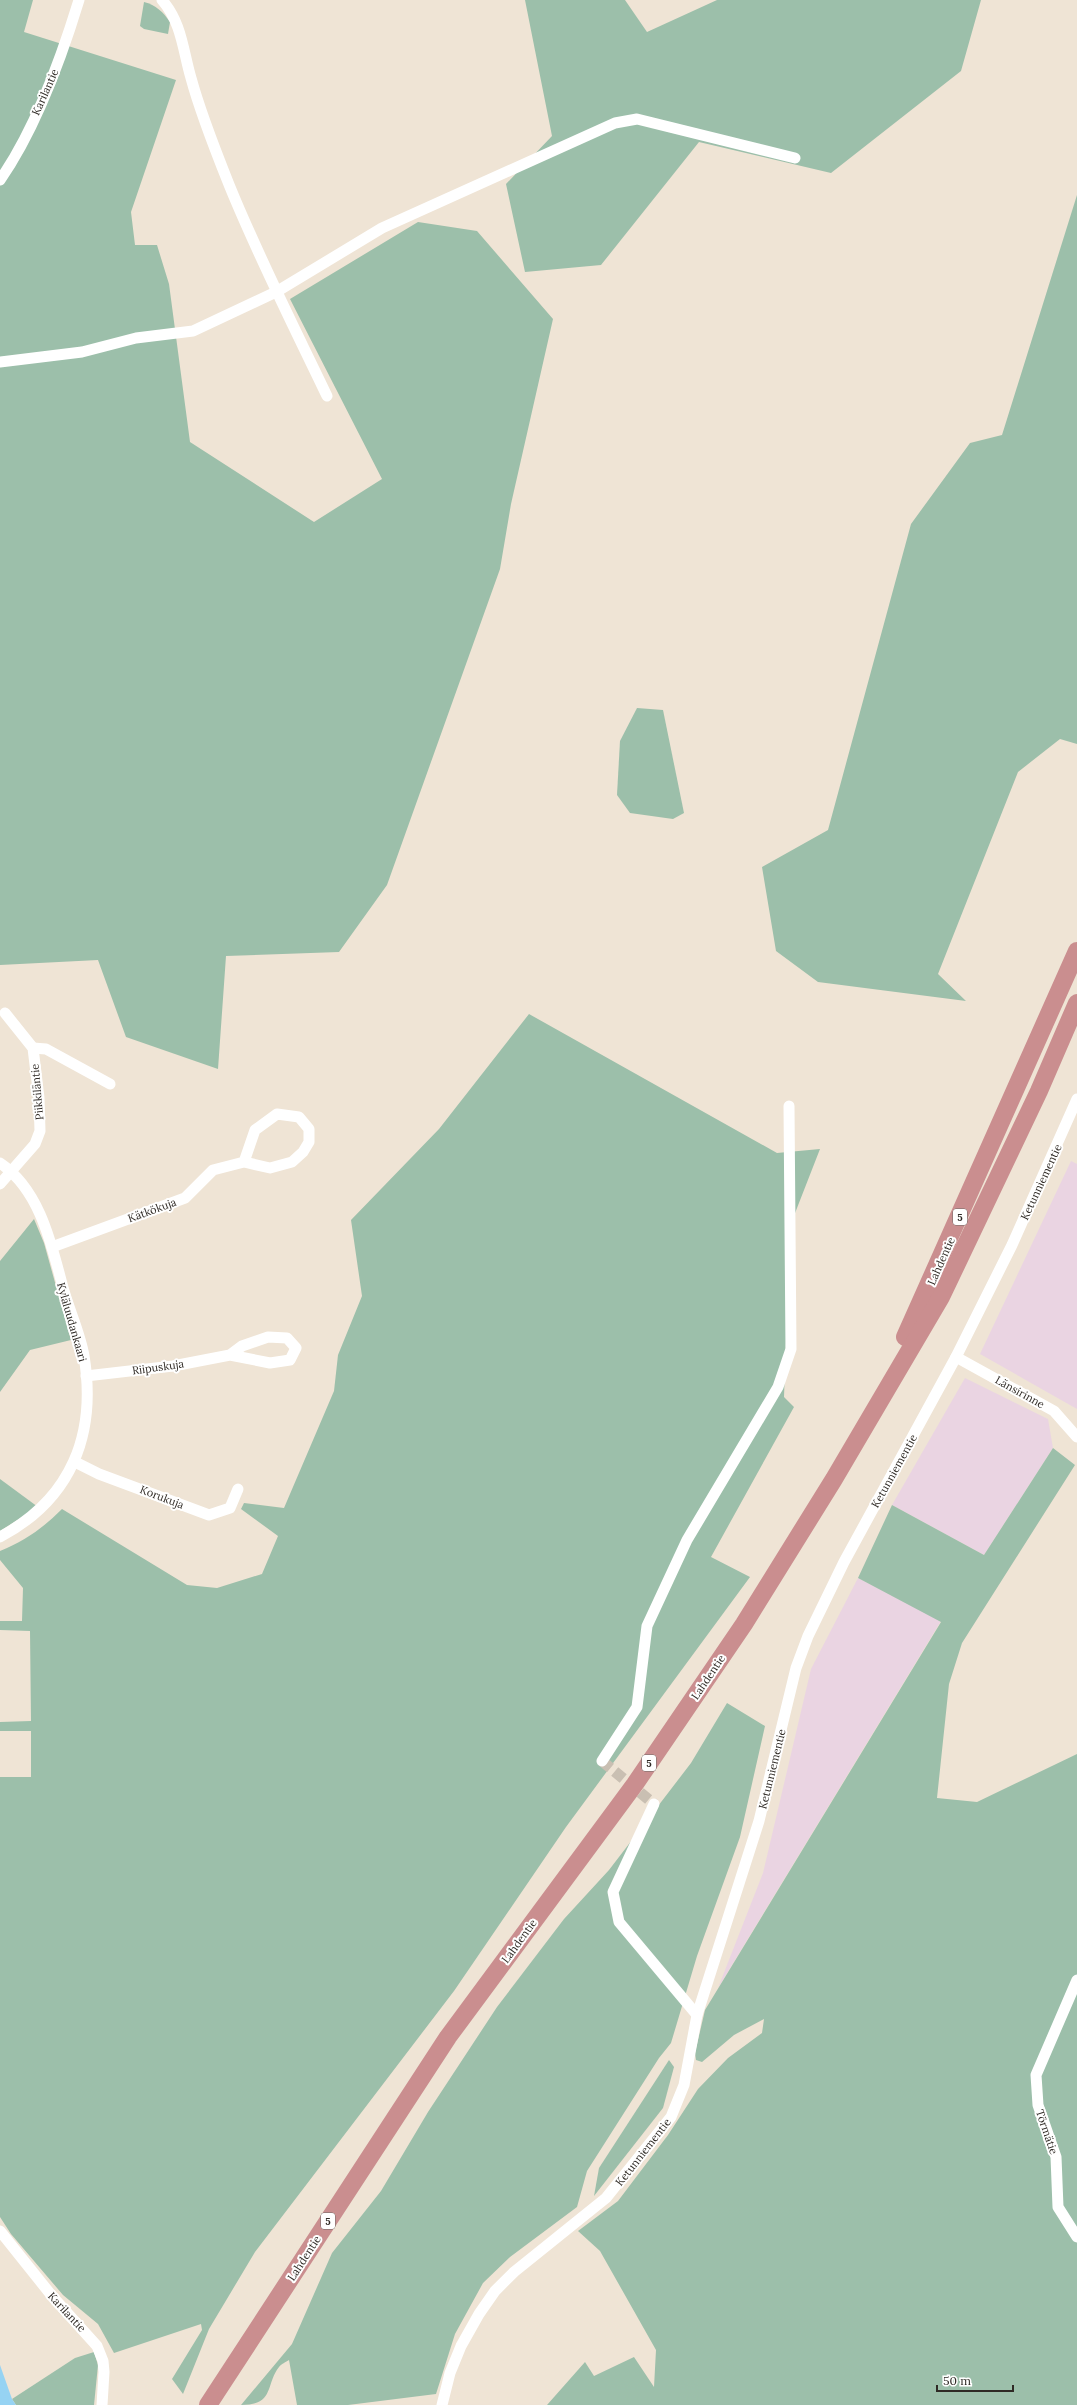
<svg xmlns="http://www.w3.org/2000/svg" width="1077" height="2405" viewBox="0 0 1077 2405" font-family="Lora,serif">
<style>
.commercial{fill:#ead4e2}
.green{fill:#9cbfaa}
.water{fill:#96d3f3}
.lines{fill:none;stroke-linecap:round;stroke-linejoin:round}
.minor-tunnel{stroke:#c9bfb2;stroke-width:11;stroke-dasharray:11 5.5;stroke-linecap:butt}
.minor{stroke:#fff;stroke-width:11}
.trunk{stroke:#ca8e8f;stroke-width:18}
.labels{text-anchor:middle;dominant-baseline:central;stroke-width:4;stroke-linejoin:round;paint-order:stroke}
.shield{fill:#fff;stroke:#6d6a66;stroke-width:1}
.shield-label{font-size:10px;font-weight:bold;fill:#2f2a25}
.street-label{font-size:11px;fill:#2f2a25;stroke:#fff}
</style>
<rect width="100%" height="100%" fill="#efe4d5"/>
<!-- commercial -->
<g class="commercial">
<path d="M 1071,1161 L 1077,1164 L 1077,1409 L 980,1354 Z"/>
<path d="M 965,1378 L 1048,1419 L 1053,1448 L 984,1555 L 892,1505 Z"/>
<path d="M 858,1578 L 941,1621 L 718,1988 L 763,1873 L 811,1669 Z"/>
</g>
<!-- green -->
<g class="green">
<path d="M 0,0 L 33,0 L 24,32 L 176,80 L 131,212 L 135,245 L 157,245 L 169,284 L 190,442 L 314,522 L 382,479 L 290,299 L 418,222 L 477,231 L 553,319 L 511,504 L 500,569 L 387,885 L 339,952 L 226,956 L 218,1069 L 126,1037 L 98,960 L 0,965 Z"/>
<path d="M 525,0 L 625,0 L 647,32 L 717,0 L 981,0 L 961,71 L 831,173 L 699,142 L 601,265 L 525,272 L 506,184 L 552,136 Z"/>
<path d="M 144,2 C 156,5 163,12 170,22 L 168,34 L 144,29 L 140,26 Z"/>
<path d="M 1077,195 L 1077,744 L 1060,739 L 1018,772 L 938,974 L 966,1001 L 818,982 L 776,951 L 762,867 L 828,830 L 911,524 L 970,443 L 1002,435 Z"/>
<path d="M 637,708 L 663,710 L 684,813 L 673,819 L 630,813 L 617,795 L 620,741 Z"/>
<path d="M 529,1014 L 777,1153 L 820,1149 L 790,1226 L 784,1397 L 794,1407 L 711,1557 L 750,1577 L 566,1827 L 454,1991 L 255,2252 L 209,2329 L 183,2394 L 172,2379 L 202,2330 L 201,2324 L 114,2353 L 98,2324 L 63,2295 L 11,2234 L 0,2217 L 0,1777 L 31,1777 L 31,1731 L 0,1731 L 0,1722 L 31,1721 L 30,1631 L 0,1630 L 0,1621 L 22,1621 L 23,1588 L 0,1560 L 0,1551 C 25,1541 43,1528 62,1509 L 187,1585 L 217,1588 L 262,1574 L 278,1536 L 241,1509 L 244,1503 L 284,1508 L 334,1391 L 338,1355 L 362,1296 L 351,1220 L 439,1129 Z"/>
<path d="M 34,1219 L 44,1243 L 71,1340 L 30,1350 L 0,1392 L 0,1261 Z"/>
<path d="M 1053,1448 L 1075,1465 L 962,1643 L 949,1684 L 937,1798 L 977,1802 L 1077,1754 L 1077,2405 L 547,2405 L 585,2362 L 594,2376 L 634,2357 L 654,2387 L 656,2350 L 600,2251 L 578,2231 L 618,2201 L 668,2135 L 698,2089 L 728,2058 L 762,2033 L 764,2019 L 734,2035 L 702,2062 L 696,2060 L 695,2053 L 705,2010 L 941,1622 L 858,1578 L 892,1505 L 984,1555 Z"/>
<path d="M 0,1479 L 38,1507 L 0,1531 Z"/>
<path d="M 727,1703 L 765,1726 L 740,1837 L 697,1956 L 671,2043 L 659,2058 L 587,2171 L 577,2207 L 510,2257 L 483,2283 L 455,2334 L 436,2394 L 348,2405 L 297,2405 L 289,2360 C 286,2362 281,2364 279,2367 C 265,2385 275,2405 241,2405 L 292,2344 L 332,2253 L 381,2191 L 428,2112 L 497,2007 L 564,1919 L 609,1870 L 691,1763 Z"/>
<path d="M 669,2060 L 674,2067 L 663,2108 L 594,2196 L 599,2168 Z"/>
<path d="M 94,2352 L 98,2365 L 94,2405 L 16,2405 L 12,2399 L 75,2358 Z"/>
</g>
<!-- water -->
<path class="water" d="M 0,2365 L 12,2399 L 16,2405 L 0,2405 Z"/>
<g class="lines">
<!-- minor-tunnel -->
<path class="minor-tunnel" d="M 602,1761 L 654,1804"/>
<!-- minor -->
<g class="minor">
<path d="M 162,0 C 182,23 183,51 191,78 C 201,115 216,152 230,187 C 259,258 294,327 327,396"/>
<path d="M 0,180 C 35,130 61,59 79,0"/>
<path d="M 0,362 L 82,352 L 136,338 L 193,331 L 276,292 L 382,228 L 615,123 L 637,119 L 795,158"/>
<path d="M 33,1048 L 46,1049 L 110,1084"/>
<path d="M 0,1163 C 39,1189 51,1242 62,1284 C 68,1308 80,1332 84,1356 C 97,1435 71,1499 0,1537"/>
<path d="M 0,1184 L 35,1144 L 40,1131 L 39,1098 L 33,1048 L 5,1013"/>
<path d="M 52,1247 L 185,1198 L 213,1170 L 244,1162 L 255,1130 L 277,1114 L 299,1117 L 309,1129 L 309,1142 L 303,1152 L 292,1162 L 270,1168 L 244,1162"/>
<path d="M 956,1357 L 1054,1411 L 1077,1437"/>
<path d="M 86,1376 L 173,1366 L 230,1355 L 242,1346 L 268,1337 L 287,1338 L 296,1348 L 290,1360 L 270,1363 L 230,1355"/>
<path d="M 75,1462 L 99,1474 L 209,1515 L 230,1508 L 238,1489"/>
<path d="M 602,1761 L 637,1707 L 647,1626 L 687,1540 L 778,1387 L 791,1349 L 789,1106"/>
<path d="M 654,1804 L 613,1892 L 619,1922 L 697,2015"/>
<path d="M 1077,1980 L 1036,2075 L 1038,2105 L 1056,2157 L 1058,2207 L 1077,2237"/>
<path d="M 0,2231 L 52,2296 L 97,2346 L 103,2361 L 104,2372 L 102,2405"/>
<path d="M 442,2405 L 450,2373 L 461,2346 L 479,2314 L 495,2291 L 514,2272 L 606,2198 L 671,2117 L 684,2085 L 697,2015 L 759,1821 L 796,1668 L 808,1636 L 844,1562 L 956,1357 L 1012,1245 L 1077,1099"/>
</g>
<!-- trunk -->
<g class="trunk">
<path d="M 905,1337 L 1077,951"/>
<path d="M 208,2405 L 448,2037 L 635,1784 L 744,1624 L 834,1479 L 941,1297 L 1039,1091 L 1077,1003"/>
</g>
</g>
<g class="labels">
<!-- shield labels -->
<g class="shield">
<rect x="953" y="1209" width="14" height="16" rx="3"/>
<rect x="642" y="1755" width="14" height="16" rx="3"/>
<rect x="321" y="2213" width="14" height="16" rx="3"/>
</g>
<g class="shield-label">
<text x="960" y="1217">5</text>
<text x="649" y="1763">5</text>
<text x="328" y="2221">5</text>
</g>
<!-- street labels -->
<g class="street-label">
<text transform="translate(45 92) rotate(-66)">Karilantie</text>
<text transform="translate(37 1092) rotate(-95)">Piikkiläntie</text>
<text transform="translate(1041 1182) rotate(-65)">Ketunniementie</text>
<text transform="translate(152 1210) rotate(-20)">Kätkökuja</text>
<text transform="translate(941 1261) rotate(-66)">Lahdentie</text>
<text transform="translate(72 1322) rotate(74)">Kyläluudankaari</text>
<text transform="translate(158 1367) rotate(-8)">Riipuskuja</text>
<text transform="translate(1020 1392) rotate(29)">Länsirinne</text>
<text transform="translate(894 1471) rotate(-61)">Ketunniementie</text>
<text transform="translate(162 1497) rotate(21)">Korukuja</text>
<text transform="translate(708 1677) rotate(-56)">Lahdentie</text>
<text transform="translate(772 1769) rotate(-76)">Ketunniementie</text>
<text transform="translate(519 1941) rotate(-54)">Lahdentie</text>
<text transform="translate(1047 2132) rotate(71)">Törmätie</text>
<text transform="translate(643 2152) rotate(-52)">Ketunniementie</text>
<text transform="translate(304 2258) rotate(-57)">Lahdentie</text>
<text transform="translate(67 2312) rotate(47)">Karilantie</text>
</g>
</g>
<!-- scale -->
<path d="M937 2385v6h76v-6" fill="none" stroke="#2f2a25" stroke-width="2"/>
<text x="943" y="2385" font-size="12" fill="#2f2a25" stroke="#ffffff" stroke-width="3" paint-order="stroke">50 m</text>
</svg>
